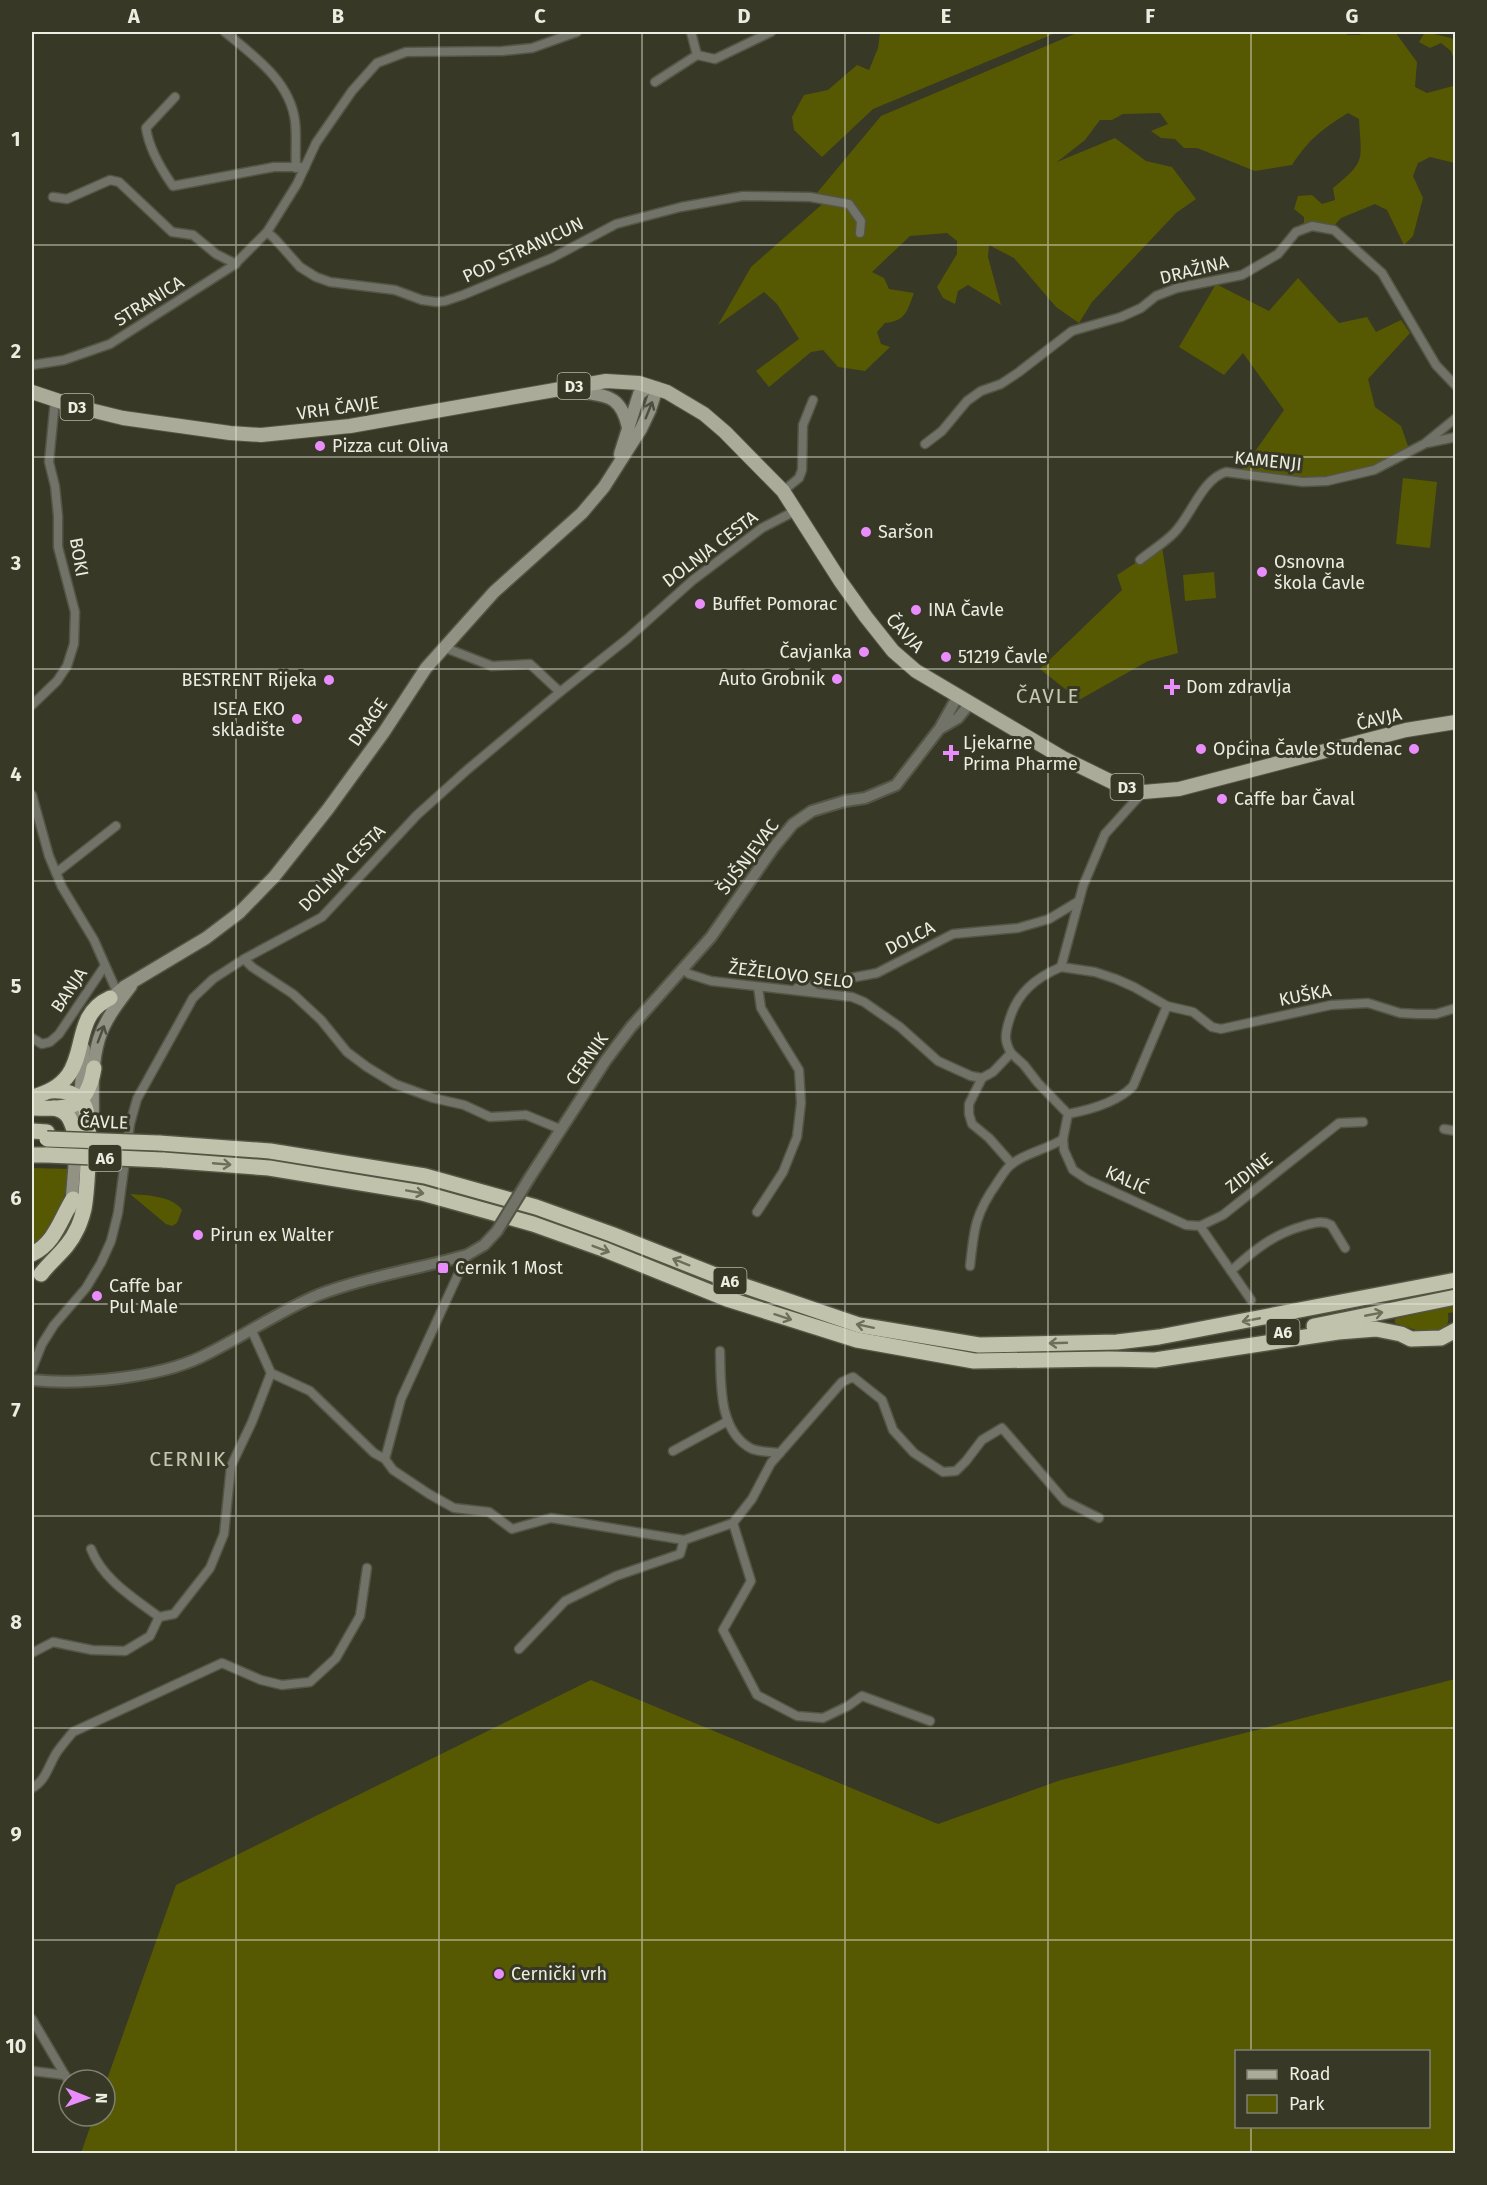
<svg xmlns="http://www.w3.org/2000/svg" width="1487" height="2185" viewBox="0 0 1487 2185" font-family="'Fira Sans',sans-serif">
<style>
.green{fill:#575902;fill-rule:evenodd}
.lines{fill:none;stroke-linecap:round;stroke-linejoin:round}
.minor-casing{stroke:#545544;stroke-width:11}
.tertiary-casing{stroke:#545544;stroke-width:14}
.secondary-casing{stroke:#545544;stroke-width:15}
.primary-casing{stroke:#545544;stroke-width:16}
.motorway-casing{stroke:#545544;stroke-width:18}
.minor{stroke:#717268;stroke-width:8}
.tertiary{stroke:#717268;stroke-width:10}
.secondary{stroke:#919284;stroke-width:12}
.primary{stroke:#aaab98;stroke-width:14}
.motorway{stroke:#c0c2ab;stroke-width:15}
.tertiary-bridge-casing{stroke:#545544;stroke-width:14;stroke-linecap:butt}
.motorway-bridge-casing{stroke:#545544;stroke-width:18;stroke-linecap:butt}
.tertiary-bridge{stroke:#717268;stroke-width:10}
.motorway-bridge{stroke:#c0c2ab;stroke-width:15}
.oneway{stroke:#4e4e3e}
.oneway2{stroke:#6e6f5b}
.grid{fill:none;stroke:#ebede1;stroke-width:1.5;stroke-opacity:0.55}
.poi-dot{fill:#ea8dfc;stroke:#373826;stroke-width:2}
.labels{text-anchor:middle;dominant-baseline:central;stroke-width:6;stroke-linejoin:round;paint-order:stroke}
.shield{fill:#373826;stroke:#b5b7a9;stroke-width:1.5}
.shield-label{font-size:16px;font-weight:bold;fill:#ebede1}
.street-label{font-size:18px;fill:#ebede1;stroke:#373826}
.poi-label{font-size:18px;fill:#ebede1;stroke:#373826;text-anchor:start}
.quarter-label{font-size:21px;letter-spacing:1.5px;fill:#c5c7b0;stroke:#373826}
.neatline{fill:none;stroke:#ebede1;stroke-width:2}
.grid-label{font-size:20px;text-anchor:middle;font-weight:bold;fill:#ebede1}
</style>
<rect width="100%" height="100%" fill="#373826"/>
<!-- green -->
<g class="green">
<path d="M 901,32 L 1058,32 L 873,109 L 822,157 L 794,130 L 792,117 L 804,95 L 828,90 L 857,65 L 869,70 L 878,48 L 880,33 Z"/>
<path d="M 1079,32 L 1348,32 L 1347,35 L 1359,35 L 1367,32 L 1395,32 L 1417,62 L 1415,87 L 1427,93 L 1453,86 L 1455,81 L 1455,163 L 1430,157 L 1418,163 L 1413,176 L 1423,198 L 1413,236 L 1404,245 L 1387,210 L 1375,204 L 1341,218 L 1332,228 L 1321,223 L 1304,223 L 1304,217 L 1294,209 L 1298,196 L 1312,195 L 1322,204 L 1335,200 L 1333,188 C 1367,160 1361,161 1359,119 L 1348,113 C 1322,129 1309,139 1292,165 L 1255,171 L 1197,148 L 1184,148 L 1175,139 L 1161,138 L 1151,131 L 1168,124 L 1160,113 L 1123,114 L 1112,120 L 1100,120 L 1085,140 L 1057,162 L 1115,138 L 1146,161 L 1172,167 L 1196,199 L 1176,213 L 1092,302 L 1079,323 L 1056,307 L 1014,258 L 989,245 L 988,257 L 1001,305 L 968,285 L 958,291 L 955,304 L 943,298 L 937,287 L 957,254 L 957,241 L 947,233 L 910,236 L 872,272 L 884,278 L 889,289 L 914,293 C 907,311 906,321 885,323 L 877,332 L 881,344 L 890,347 L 865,371 L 838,367 L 823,350 L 811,352 L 769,387 L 756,371 L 799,339 L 777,304 L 764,292 L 718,325 L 751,267 L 827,200 L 816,194 L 881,116 Z"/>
<path d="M 1425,32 L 1451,38 L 1455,42 L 1455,64 L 1451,51 L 1441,43 L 1430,48 L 1419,42 Z"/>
<path d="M 1298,278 L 1339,323 L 1367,317 L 1376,332 L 1401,320 L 1410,333 L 1368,379 L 1375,407 L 1401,426 L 1409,449 L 1371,467 L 1323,479 L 1242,470 L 1284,410 L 1243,353 L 1224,375 L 1179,347 L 1216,284 L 1269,311 Z"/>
<path d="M 1403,478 L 1437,482 L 1430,548 L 1396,544 Z"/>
<path d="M 1162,546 L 1178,653 L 1148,661 L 1079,700 L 1040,669 L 1122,590 L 1117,575 Z"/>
<path d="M 1214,572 L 1216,598 L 1185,601 L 1183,575 Z"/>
<path d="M 32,1168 L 70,1169 C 63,1204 60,1223 32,1247 Z"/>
<path d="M 130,1194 C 146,1195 173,1196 182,1210 L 177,1223 L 172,1226 L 166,1224 Z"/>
<path d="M 1455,1305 L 1455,1312 L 1448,1313 C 1450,1327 1444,1330 1431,1335 L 1395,1323 L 1395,1319 Z"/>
<path d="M 1455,1679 L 1455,2153 L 81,2153 L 94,2116 L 105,2116 L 105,2085 L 176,1885 L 591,1680 L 938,1824 L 1061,1780 ZM 1236,2052 L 1428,2052 L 1428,2126 L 1236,2126 Z"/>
</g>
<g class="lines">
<!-- minor casing -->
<g class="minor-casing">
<g id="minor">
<path d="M 225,32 C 254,56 290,81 295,121 C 297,136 295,153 296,168"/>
<path d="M 697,55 L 715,59 L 771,32"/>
<path d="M 655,82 L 697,55 L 691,32"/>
<path d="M 175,97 L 146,128 C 149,148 161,169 173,186 L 274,167 L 305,167"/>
<path d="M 53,197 L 67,199 L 110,180 L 119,182 L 172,232 L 193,235 L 216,254 L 236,264"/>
<path d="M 267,232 L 275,239 L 300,267 L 316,277 L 330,282 L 395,290 L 422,300 L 436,302 L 445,301 L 463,295 L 552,258 L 616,224 L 681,207 L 743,196 L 810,197 L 849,204 L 861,221 L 860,233"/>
<path d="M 32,365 L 64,360 L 110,344 L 234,265 L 267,232 L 297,184 L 316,143 L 352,91 L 377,63 L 406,52 L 502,51 L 532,48 L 577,32"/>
<path d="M 1427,443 L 1456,437"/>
<path d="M 925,444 L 942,431 L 967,401 L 981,391 L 1001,384 L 1019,372 L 1072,331 L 1121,317 L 1141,308 L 1156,296 L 1177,288 L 1242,275 L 1278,254 L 1296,232 L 1312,226 L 1334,230 L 1382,273 L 1436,365 L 1456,386"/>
<path d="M 783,491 L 799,478 L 802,470 L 803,425 L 813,400"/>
<path d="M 1140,560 C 1151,551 1164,543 1174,533 C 1191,516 1202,479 1226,472 L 1303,482 L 1327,481 L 1374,470 L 1424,444 L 1456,418"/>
<path d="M 443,647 L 492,666 L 530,664 L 560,692"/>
<path d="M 32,705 L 57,681 L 67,666 L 74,644 L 75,612 L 58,547 L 58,516 L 55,486 L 49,462 L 55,400"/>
<path d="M 32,795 L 49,856 L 62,887 L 94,940 L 117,992"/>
<path d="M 56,873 L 116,826"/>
<path d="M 244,959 L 252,967 L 293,994 L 321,1020 L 347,1052 L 367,1067 L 395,1084 L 433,1098 L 464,1105 L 490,1117 L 526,1115 L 560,1129"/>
<path d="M 1061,967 L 1095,972 L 1116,979 L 1134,987 L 1167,1006 L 1193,1012 L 1212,1027 L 1221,1029 L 1331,1005 L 1368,1003 L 1400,1013 L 1417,1014 L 1436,1014 L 1456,1008"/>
<path d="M 683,969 L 689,974 L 711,981 L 852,997 L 864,1002 L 900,1027 L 938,1061 L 971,1076 L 982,1078 L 993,1072 L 1011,1053 C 1004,1041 1005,1034 1009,1021 C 1017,993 1035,978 1061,967 L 1083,886 L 1105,834 L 1143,792"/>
<path d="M 797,988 L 877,973 L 953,934 L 1018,928 L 1049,919 L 1079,901"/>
<path d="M 32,1038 L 42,1044 L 50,1042 L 59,1034 L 104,967"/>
<path d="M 1011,1053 L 1024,1065 L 1038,1083 L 1068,1114 L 1063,1139 L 1064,1150 L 1073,1170 L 1088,1180 L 1186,1225 L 1200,1226 L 1223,1215 L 1339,1123 L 1363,1122"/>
<path d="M 982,1078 L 969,1104 L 969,1114 L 972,1124 L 989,1138 L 1012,1164"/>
<path d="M 1068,1114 C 1089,1110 1118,1102 1133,1086 L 1167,1006"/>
<path d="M 1444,1129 L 1456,1131"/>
<path d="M 757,1212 L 783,1172 L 797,1137 L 801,1103 L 799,1070 L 761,1008 L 758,987"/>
<path d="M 1200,1226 L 1251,1300"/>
<path d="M 467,1255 L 401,1399 L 385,1459 L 393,1470 L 429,1494 L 454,1508 L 489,1512 L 512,1529 L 551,1518 L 684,1540 L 733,1523 L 752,1499 L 771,1463 L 842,1382 L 853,1377 L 882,1400 L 893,1430 L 914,1453 L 943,1472 L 956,1471 L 966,1461 L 982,1440 L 1002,1428 L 1065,1501 L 1099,1518"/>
<path d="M 970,1266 C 974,1229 975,1214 997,1183 C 1001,1177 1006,1168 1012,1164 C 1023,1154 1048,1149 1063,1139"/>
<path d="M 1231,1271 C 1254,1250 1274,1234 1303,1226 C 1313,1223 1322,1220 1331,1225 L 1345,1248"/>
<path d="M 251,1329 L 271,1373 L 310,1391 L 374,1453 L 385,1459"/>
<path d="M 720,1351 C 721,1383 718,1432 752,1449 C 760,1452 772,1452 780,1453"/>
<path d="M 32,1369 L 42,1344 L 54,1325 L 86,1288 L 101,1263 L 111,1241 L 118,1213 L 130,1124 L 137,1099 L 193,998 L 213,979 L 244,959 L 322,917 L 417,815 L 467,770 L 560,692 L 627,639 L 693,580 L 762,528 L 795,511"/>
<path d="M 673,1451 L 728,1421"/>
<path d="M 733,1523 L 751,1581 L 723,1630 L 757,1695 L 797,1716 L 823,1718 L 848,1706 L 862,1696 L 930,1721"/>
<path d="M 91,1549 C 103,1580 134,1598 159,1617 L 174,1614 L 210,1568 L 224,1534 L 231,1466 L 252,1422 L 271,1373"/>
<path d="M 519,1649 L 565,1601 L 616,1576 L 680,1554 L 684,1540"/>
<path d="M 32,1653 L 53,1642 L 92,1650 L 125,1651 L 150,1636 L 159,1617"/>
<path d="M 32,1788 C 46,1781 49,1764 57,1752 C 62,1745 68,1738 73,1732 L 222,1663 L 261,1680 L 282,1685 L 310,1682 L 336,1658 L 360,1616 L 367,1568"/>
<path d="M 32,2019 L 69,2082"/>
<path d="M 32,2071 L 65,2075"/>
</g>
</g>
<!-- tertiary casing -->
<g class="tertiary-casing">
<g id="tertiary">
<path d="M 941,728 L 958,718 L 970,703"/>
<path d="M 530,1177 L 606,1060 L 631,1027 L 711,937 L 774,847 L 793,824 L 812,811 L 845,801 L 865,798 L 896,785 L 940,728 L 958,696"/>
<path d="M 32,1380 C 80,1385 157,1378 201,1357 C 241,1338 277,1312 318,1295 C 365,1277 418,1269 467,1255 L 484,1245 L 497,1231"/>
</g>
</g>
<!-- secondary casing -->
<g class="secondary-casing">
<g id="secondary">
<path d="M 565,387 C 596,400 618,385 628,427"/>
<path d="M 620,454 L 639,394 L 650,386"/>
<path d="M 104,1004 L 124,987 L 206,938 L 239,913 L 274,877 L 328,809 L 384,732 L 426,668 L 494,592 L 582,513 L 604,487 L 641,429 L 650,410 L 657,388"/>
<path d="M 93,1124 C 93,1096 91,1065 99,1039 C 105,1019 119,1002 131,986"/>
<path d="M 71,1208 L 84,1049"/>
</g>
</g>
<!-- primary casing -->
<g class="primary-casing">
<path id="primary" d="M 32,392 L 74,406 L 123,418 L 230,433 L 261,435 L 350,426 L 606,381 L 639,383 L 667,392 L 704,414 L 725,432 L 783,491 L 841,582 L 866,617 L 893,651 L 916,671 L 1063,758 L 1116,784 L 1143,792 L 1179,789 L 1406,730 L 1456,722"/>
</g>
<!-- motorway casing -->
<g class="motorway-casing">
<g id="motorway">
<path d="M 32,1097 C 101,1080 62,1020 110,998"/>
<path d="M 32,1108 C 69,1109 87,1110 94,1068"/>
<path d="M 54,1108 C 71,1112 71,1123 76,1136"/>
<path d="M 32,1131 L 47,1132"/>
<path d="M 159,1143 L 270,1151 L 425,1176 L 536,1207 L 611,1234 L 733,1282 L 859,1325 L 979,1345 L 1117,1342 L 1159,1337 L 1456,1280"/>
<path d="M 32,1155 L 47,1155"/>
<path d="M 163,1160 L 269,1168 L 422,1193 L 533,1224 L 603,1249 L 727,1299 L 857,1340 L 974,1361 L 1109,1359 L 1155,1360 L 1338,1332 L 1376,1329 L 1401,1334 L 1411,1339 L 1441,1338 L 1456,1330"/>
<path d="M 32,1254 C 55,1243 60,1220 73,1199"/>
<path d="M 41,1274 C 52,1259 68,1249 76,1231 C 80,1224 82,1217 84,1209 C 87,1192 92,1121 85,1107 C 79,1093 64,1090 50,1091"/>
<path d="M 1314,1326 L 1456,1297"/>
</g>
</g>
<!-- minor -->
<use href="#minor" class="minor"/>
<!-- tertiary -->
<use href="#tertiary" class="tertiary"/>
<!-- secondary -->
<use href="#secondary" class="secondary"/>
<!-- primary -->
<use href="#primary" class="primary"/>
<!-- motorway -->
<use href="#motorway" class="motorway"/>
<!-- tertiary-bridge casing -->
<g class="tertiary-bridge-casing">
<path id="tertiary-bridge" d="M 497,1231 L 530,1177"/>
</g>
<!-- motorway-bridge casing -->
<g class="motorway-bridge-casing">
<g id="motorway-bridge">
<path d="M 47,1139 L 159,1143"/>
<path d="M 47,1155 L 163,1160"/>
</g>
</g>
<!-- tertiary-bridge -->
<use href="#tertiary-bridge" class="tertiary-bridge"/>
<!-- motorway-bridge -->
<use href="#motorway-bridge" class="motorway-bridge"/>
</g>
<!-- one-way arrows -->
<defs><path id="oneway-shaft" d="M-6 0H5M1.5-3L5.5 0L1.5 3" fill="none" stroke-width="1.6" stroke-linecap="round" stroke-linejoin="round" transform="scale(1.5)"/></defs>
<g class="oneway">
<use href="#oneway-shaft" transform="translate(649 410) rotate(-68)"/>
<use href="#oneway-shaft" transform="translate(101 1034) rotate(-69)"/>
</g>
<g class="oneway2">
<use href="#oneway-shaft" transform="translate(222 1164) rotate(5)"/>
<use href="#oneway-shaft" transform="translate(415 1192) rotate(10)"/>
<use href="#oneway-shaft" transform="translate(601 1249) rotate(21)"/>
<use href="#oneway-shaft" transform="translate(681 1262) rotate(-158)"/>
<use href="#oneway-shaft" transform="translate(1374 1314) rotate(-11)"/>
<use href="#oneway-shaft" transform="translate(783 1317) rotate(18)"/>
<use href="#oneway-shaft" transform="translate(1251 1320) rotate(169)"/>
<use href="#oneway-shaft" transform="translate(865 1326) rotate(-168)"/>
<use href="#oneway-shaft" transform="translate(1058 1343) rotate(178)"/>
</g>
<!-- grid -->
<path class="grid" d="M 236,32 L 236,2154M 439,32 L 439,2154M 642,32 L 642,2154M 845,32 L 845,2154M 1048,32 L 1048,2154M 1251,32 L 1251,2052M 32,245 L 1456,245M 32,457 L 1456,457M 32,669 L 1456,669M 32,881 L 1456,881M 32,1092 L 1456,1092M 32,1304 L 1456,1304M 32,1516 L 1456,1516M 32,1728 L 1456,1728M 32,1940 L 1456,1940M 1251,2126 L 1251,2154"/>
<!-- markers -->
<g class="poi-dot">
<circle cx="320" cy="446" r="6"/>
<circle cx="866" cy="532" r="6"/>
<circle cx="1262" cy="572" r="6"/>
<circle cx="700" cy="604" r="6"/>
<circle cx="916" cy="610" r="6"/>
<circle cx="864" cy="652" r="6"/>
<circle cx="946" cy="657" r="6"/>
<circle cx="837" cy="679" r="6"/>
<circle cx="329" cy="680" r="6"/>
<path d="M1169 678h6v6h6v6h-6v6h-6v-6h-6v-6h6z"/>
<circle cx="297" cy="719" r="6"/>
<circle cx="1201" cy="749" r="6"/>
<circle cx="1414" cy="749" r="6"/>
<path d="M948 744h6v6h6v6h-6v6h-6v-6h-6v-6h6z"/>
<circle cx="1222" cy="799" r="6"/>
<circle cx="198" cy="1235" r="6"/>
<rect x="437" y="1262" width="12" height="12" rx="3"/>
<circle cx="97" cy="1296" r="6"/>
<circle cx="499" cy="1974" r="6"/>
</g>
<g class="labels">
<!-- shield labels -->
<g class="shield">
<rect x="557.5" y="373" width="33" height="26" rx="4.5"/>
<rect x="60.5" y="394" width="33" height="26" rx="4.5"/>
<rect x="1110.5" y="774" width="33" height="26" rx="4.5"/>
<rect x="88.5" y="1145" width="33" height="26" rx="4.5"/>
<rect x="713.5" y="1268" width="33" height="26" rx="4.5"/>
<rect x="1266.5" y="1319" width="33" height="26" rx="4.5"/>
</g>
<g class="shield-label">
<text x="574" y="386">D3</text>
<text x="77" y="407">D3</text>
<text x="1127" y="787">D3</text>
<text x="105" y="1158">A6</text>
<text x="730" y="1281">A6</text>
<text x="1283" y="1332">A6</text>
</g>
<!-- street labels -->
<g class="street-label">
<text transform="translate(523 250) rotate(-25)">POD STRANICUN</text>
<text transform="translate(1194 270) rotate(-14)">DRAŽINA</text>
<text transform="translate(149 301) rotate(-32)">STRANICA</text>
<text transform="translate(338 408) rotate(-8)">VRH ČAVJE</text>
<text transform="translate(1268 461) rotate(6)">KAMENJI</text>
<text transform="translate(710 549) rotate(-37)">DOLNJA CESTA</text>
<text transform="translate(79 557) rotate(80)">BOKI</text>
<text transform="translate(905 633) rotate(47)">ČAVJA</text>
<text transform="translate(1379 719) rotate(-14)">ČAVJA</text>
<text transform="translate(368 722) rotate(-55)">DRAGE</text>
<text transform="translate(748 857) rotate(-53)">ŠUŠNJEVAC</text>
<text transform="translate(342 868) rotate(-45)">DOLNJA CESTA</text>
<text transform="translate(910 938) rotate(-27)">DOLCA</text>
<text transform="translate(791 975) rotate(7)">ŽEŽELOVO SELO</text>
<text transform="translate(69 990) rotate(-56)">BANJA</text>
<text transform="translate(1305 995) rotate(-11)">KUŠKA</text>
<text transform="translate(587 1059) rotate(-55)">CERNIK</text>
<text transform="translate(104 1122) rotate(2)">ČAVLE</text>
<text transform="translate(1249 1173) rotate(-38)">ZIDINE</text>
<text transform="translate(1127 1180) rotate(24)">KALIĆ</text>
</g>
<!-- poi labels -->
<g class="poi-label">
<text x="332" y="446">Pizza cut Oliva</text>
<text x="878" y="532">Saršon</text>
<text x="1274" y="562">Osnovna<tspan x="1274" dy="21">škola Čavle</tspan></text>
<text x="712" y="604">Buffet Pomorac</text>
<text x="928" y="610">INA Čavle</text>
<text x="852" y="652" text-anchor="end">Čavjanka</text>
<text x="958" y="657">51219 Čavle</text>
<text x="825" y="679" text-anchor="end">Auto Grobnik</text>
<text x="317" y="680" text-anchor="end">BESTRENT Rijeka</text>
<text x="1186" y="687">Dom zdravlja</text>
<text x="285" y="709" text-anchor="end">ISEA EKO<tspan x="285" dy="21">skladište</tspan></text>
<text x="963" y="743">Ljekarne<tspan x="963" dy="21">Prima Pharme</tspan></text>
<text x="1213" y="749">Općina Čavle</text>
<text x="1402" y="749" text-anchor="end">Studenac</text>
<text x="1234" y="799">Caffe bar Čaval</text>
<text x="210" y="1235">Pirun ex Walter</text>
<text x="455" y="1268">Cernik 1 Most</text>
<text x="109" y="1286">Caffe bar<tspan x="109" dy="21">Pul Male</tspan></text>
<text x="511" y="1974">Cernički vrh</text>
</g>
<!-- quarter labels -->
<g class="quarter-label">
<text x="1048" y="696">ČAVLE</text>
<text x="188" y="1459">CERNIK</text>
</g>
</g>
<!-- border -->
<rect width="1487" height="2185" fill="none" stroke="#373826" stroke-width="66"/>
<!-- legend -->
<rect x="1235" y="2050" width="195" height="78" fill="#373826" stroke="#7f8071" stroke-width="1.5"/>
<rect x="1247" y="2070" width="30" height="9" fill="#aaab98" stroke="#7f8071" stroke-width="1.5"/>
<text x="1289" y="2080" font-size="18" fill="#ebede1">Road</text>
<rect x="1247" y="2095" width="30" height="18" fill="#575902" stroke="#7f8071" stroke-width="1.5"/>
<text x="1289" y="2110" font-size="18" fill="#ebede1">Park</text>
<!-- north arrow -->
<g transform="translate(87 2098) rotate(91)"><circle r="28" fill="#373826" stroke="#7f8071" stroke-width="1.5"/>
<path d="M0-4.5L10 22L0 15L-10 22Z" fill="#ea8dfc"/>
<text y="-9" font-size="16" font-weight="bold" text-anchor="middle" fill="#ebede1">N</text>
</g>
<rect x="33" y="33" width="1421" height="2119" class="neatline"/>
<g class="grid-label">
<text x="134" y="23">A</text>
<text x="338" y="23">B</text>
<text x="540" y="23">C</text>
<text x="744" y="23">D</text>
<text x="946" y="23">E</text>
<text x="1150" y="23">F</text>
<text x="1352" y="23">G</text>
<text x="16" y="146">1</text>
<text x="16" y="358">2</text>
<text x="16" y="570">3</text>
<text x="16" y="781">4</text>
<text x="16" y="993">5</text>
<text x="16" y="1205">6</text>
<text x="16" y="1417">7</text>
<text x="16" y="1629">8</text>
<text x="16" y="1841">9</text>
<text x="16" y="2053">10</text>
</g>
</svg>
